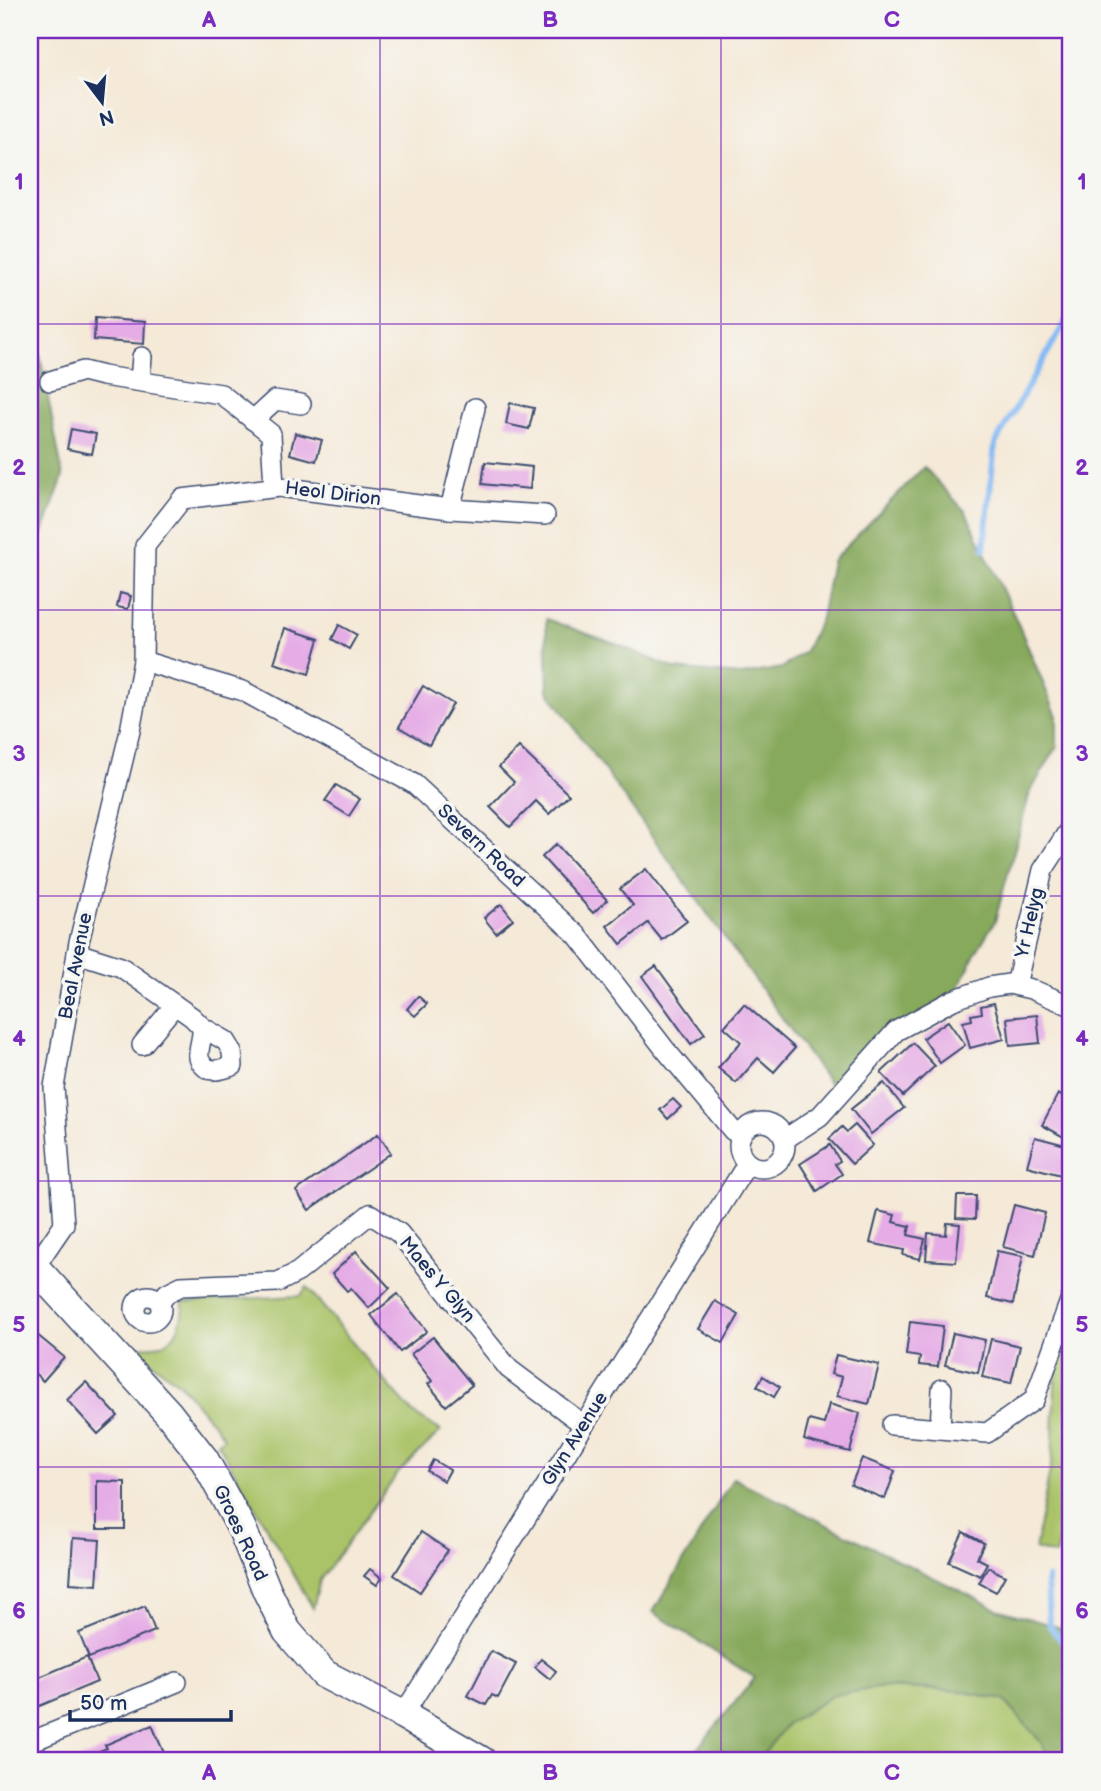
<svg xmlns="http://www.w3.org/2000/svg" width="1101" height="1791" viewBox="0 0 1101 1791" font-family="'Balsamiq Sans',sans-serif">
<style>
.green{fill:#aac368;stroke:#627963;stroke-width:2}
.forest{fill:#87a95c;stroke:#516c5d;stroke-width:2}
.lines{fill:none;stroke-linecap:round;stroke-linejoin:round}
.stream{stroke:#85baf4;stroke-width:6}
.building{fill:#e5ace5}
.street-casing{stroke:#3c4b70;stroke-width:22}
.secondary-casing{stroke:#3c4b70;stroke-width:31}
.street{stroke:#fff;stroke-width:19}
.secondary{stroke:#fff;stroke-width:28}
.grid{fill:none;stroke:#7b2cbf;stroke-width:2;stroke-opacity:0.55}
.labels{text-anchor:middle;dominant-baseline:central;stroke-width:7;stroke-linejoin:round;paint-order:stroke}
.street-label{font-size:19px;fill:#1b2f5e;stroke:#f6f6f2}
.neatline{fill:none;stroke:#7b2cbf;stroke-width:2.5}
.grid-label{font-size:23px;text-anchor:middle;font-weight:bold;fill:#7b2cbf}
</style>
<rect width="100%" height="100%" fill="#f6f6f2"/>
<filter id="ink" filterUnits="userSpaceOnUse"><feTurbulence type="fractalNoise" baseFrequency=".0143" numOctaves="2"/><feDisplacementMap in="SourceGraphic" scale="14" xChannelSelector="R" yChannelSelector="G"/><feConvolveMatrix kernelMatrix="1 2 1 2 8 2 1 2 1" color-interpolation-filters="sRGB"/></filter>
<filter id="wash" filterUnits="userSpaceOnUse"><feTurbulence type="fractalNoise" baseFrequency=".00686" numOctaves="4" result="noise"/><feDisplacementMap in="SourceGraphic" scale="28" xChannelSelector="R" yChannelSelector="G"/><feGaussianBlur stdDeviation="1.57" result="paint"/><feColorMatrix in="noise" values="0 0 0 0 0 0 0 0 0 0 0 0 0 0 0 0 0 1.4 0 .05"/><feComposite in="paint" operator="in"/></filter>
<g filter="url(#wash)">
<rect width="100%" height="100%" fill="#f5e9d7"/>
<!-- green -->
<g class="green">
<path d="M 307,1287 L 366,1359 L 413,1413 L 441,1431 L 399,1472 L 320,1580 L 313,1608 L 218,1443 L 224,1437 L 182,1386 L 131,1346 C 140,1346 152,1347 160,1345 C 178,1340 183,1318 183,1302 L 300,1296 Z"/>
<path d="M 1071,1322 L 1071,1498 L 1055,1555 L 1035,1549 L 1052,1460 L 1056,1363 Z"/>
<path d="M 883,1687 L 961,1691 L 1005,1700 L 1041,1742 L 1051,1761 L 758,1761 L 786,1725 L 833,1695 Z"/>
</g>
<!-- forest -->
<g class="forest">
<path d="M 30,302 L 63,477 L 30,568 Z"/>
<path d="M 924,467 L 966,512 L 1019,626 L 1057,716 L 1057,747 L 1030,792 L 995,921 L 975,954 L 953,1000 L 896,1031 L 838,1096 L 548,691 L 546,619 L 621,646 L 675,669 L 741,675 L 782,668 L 805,651 L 821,618 L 832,561 Z"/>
<path d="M 733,1478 L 997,1609 L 1071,1631 L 1071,1761 L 1051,1761 L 1041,1742 L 1004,1700 L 961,1691 L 883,1687 L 833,1695 L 786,1725 L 758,1761 L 687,1761 L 755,1678 L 653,1612 Z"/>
</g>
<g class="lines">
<!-- stream -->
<g class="stream">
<path d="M 984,549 L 995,444 L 1071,312"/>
<path d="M 1047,1578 L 1049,1625 L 1071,1652"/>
</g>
</g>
<g id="blocks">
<!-- building -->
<g class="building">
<path d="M 95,318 L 145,322 L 144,344 L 94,340 Z"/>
<path d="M 510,403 L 534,408 L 529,429 L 506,424 Z"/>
<path d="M 71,429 L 96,434 L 92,454 L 67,449 Z"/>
<path d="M 295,433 L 322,440 L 316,461 L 290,454 Z"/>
<path d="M 485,462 L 532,467 L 530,489 L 482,484 Z"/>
<path d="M 120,593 L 131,596 L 128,609 L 117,607 Z"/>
<path d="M 339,625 L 357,635 L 349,649 L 332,639 Z"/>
<path d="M 285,628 L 319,639 L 309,674 L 274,663 Z"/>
<path d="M 423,686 L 453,704 L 429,745 L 399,727 Z"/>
<path d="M 30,714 L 39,716 L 37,727 L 30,726 Z"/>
<path d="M 519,747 L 569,795 L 549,814 L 536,801 L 510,827 L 490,807 L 514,782 L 499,767 Z"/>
<path d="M 336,785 L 360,799 L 349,816 L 325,801 Z"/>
<path d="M 556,844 L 607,900 L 593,913 L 542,857 Z"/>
<path d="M 646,869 L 687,921 L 662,940 L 648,923 L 621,944 L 607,926 L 633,905 L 620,889 Z"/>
<path d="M 501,904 L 513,919 L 496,933 L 484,918 Z"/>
<path d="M 656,966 L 705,1034 L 691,1044 L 642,976 Z"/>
<path d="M 418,996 L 427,1004 L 415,1016 L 407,1009 Z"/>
<path d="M 994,1003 L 1004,1039 L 970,1048 L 963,1022 L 972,1020 L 971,1015 L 982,1013 L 981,1006 Z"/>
<path d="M 744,1004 L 795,1048 L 774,1072 L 758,1058 L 736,1083 L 718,1068 L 741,1042 L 724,1027 Z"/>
<path d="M 1037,1015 L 1040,1043 L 1010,1046 L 1007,1018 Z"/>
<path d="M 948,1021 L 965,1045 L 940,1063 L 923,1038 Z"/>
<path d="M 913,1043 L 935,1066 L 903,1096 L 881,1073 Z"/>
<path d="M 884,1083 L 904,1108 L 871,1134 L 851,1109 Z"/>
<path d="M 1058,1094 L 1071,1101 L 1071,1141 L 1042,1125 Z"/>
<path d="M 673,1099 L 681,1107 L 668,1119 L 660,1110 Z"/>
<path d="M 855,1125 L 873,1145 L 852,1164 L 829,1139 L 842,1127 L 847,1132 Z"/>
<path d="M 378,1134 L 391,1153 L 309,1210 L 296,1191 Z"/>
<path d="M 1035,1137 L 1069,1146 L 1061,1175 L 1027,1166 Z"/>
<path d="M 830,1145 L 840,1161 L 835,1164 L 842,1174 L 817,1191 L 800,1164 Z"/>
<path d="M 957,1196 L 976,1196 L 975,1219 L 956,1218 Z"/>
<path d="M 1014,1205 L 1045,1213 L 1035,1255 L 1003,1247 Z"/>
<path d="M 878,1211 L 895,1215 L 893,1222 L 910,1226 L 908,1235 L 925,1239 L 920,1259 L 903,1255 L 904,1250 L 870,1243 Z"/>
<path d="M 947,1223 L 960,1224 L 956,1262 L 926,1260 L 928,1233 L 946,1235 Z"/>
<path d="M 356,1251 L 390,1288 L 369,1308 L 351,1288 L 347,1291 L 332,1274 Z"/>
<path d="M 997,1251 L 1023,1256 L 1013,1304 L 987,1298 Z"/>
<path d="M 398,1294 L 427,1331 L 400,1352 L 371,1315 Z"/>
<path d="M 715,1301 L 739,1315 L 723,1343 L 698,1329 Z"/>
<path d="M 910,1322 L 943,1326 L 938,1367 L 919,1365 L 920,1357 L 906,1355 Z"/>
<path d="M 30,1329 L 64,1357 L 43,1381 L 30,1369 Z"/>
<path d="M 953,1333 L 985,1340 L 978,1373 L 945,1365 Z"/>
<path d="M 433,1337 L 472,1385 L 446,1406 L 428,1384 L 432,1381 L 411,1354 Z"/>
<path d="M 991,1339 L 1020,1346 L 1011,1383 L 982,1377 Z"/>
<path d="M 836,1355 L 879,1365 L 869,1404 L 837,1396 L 842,1377 L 831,1374 Z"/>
<path d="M 763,1376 L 780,1387 L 774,1397 L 757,1386 Z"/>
<path d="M 86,1382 L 118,1416 L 98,1434 L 67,1400 Z"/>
<path d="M 829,1404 L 860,1413 L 850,1452 L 804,1440 L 809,1420 L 824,1424 Z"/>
<path d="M 862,1458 L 895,1471 L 885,1499 L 851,1485 Z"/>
<path d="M 433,1460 L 450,1470 L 444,1481 L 427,1471 Z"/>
<path d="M 97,1481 L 125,1482 L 125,1529 L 97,1529 Z"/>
<path d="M 421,1532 L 448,1550 L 420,1592 L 394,1575 Z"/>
<path d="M 963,1532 L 984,1543 L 977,1558 L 987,1563 L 980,1576 L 949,1562 Z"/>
<path d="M 73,1538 L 100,1540 L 97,1585 L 70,1583 Z"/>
<path d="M 988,1567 L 1005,1576 L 996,1592 L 979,1583 Z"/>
<path d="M 370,1569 L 382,1578 L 377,1585 L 364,1576 Z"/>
<path d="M 145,1606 L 155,1631 L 89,1658 L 79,1633 Z"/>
<path d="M 491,1651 L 516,1664 L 498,1698 L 492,1695 L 486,1705 L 468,1696 Z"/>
<path d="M 87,1657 L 97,1682 L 30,1710 L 30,1681 Z"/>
<path d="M 541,1659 L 556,1671 L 550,1679 L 535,1667 Z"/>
<path d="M 152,1725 L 164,1753 L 144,1761 L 74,1761 L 107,1748 L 105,1745 Z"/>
</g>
</g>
</g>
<g filter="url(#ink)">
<use href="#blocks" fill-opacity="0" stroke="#3c4b70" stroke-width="2"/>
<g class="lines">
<!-- street casing -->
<g class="street-casing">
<g id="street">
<path d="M 50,381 L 83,371 L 103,376 L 221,394 L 271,434 L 274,487"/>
<path d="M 140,381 L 142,357"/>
<path d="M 253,420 L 275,400 L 301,404"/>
<path d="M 450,509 L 475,408"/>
<path d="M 143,661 L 243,691 L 414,784 L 577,935 L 664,1048 L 733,1131 L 742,1133"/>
<path d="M 77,953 L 121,967 L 192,1017 L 202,1027"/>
<path d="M 1016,985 L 1043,870 L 1071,827"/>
<path d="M 202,1027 L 226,1041 L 232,1051 L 233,1066 C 228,1067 221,1070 216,1070 C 205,1071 197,1061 199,1051 C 200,1042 203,1036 202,1027 Z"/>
<path d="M 142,1045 L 175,1005"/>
<circle cx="762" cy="1145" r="23"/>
<path d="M 785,1139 L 820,1116 L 896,1031 L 953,1000 L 989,987 L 1009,984 L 1031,989 L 1071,1006"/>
<path d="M 34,1268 L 64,1224 L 54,1087 L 79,942 L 130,731 L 143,661 L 145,546 L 182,499 L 279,487 L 450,509 L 545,515"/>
<circle cx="148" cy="1309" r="13"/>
<path d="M 160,1302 L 167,1293 L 181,1286 L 278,1282 L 298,1272 L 370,1214 L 399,1233 L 509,1369 L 584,1425"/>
<path d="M 892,1425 L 987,1433 L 1034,1400 L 1071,1298"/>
<path d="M 940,1429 L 942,1389"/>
<path d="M 403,1715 L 747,1164"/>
<path d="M 30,1742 L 177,1682"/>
</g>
</g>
<!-- secondary casing -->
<g class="secondary-casing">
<path id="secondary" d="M 30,1262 L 169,1414 L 204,1459 L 242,1529 L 267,1591 L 287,1631 L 324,1674 L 403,1715 L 482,1761"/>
</g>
<!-- street -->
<use href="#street" class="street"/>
<!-- secondary -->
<use href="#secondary" class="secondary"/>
</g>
</g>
<!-- grid -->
<path class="grid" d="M 380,30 L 380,1761M 721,30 L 721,1761M 30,324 L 1071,324M 30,610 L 1071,610M 30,896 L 1071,896M 30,1181 L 1071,1181M 30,1467 L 1071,1467"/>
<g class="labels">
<!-- street labels -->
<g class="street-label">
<text transform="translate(333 494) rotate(7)">Heol Dirion</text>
<text transform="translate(481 846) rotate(43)">Severn Road</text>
<text transform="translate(1030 923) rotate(-77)">Yr Helyg</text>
<text transform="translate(76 966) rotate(-79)">Beal Avenue</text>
<text transform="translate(437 1280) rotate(50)">Maes Y Glyn</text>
<text transform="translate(575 1439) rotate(-58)">Glyn Avenue</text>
<text transform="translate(240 1533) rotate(65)">Groes Road</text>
</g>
</g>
<!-- margin -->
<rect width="1101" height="1791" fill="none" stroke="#f6f6f2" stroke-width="77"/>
<!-- north arrow -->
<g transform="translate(102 102) rotate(164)" stroke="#f6f6f2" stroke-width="5" paint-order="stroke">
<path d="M0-5L12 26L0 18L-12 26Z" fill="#1b2f5e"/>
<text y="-10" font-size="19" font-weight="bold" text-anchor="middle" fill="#1b2f5e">N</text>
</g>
<!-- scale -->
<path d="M70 1710v10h161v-10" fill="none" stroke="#1b2f5e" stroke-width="3.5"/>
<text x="80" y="1710" font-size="21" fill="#1b2f5e" stroke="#f6f6f2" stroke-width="5" paint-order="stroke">50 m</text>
<rect x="38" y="38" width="1024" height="1714" class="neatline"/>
<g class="grid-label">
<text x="209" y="27">A</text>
<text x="550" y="27">B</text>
<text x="892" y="27">C</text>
<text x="19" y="189">1</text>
<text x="1082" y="189">1</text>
<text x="19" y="475">2</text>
<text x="1082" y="475">2</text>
<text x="19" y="761">3</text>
<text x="1082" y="761">3</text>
<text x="19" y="1046">4</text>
<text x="1082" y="1046">4</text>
<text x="19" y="1332">5</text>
<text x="1082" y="1332">5</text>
<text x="19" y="1618">6</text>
<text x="1082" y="1618">6</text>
<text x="209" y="1780">A</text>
<text x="550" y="1780">B</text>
<text x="892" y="1780">C</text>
</g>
</svg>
